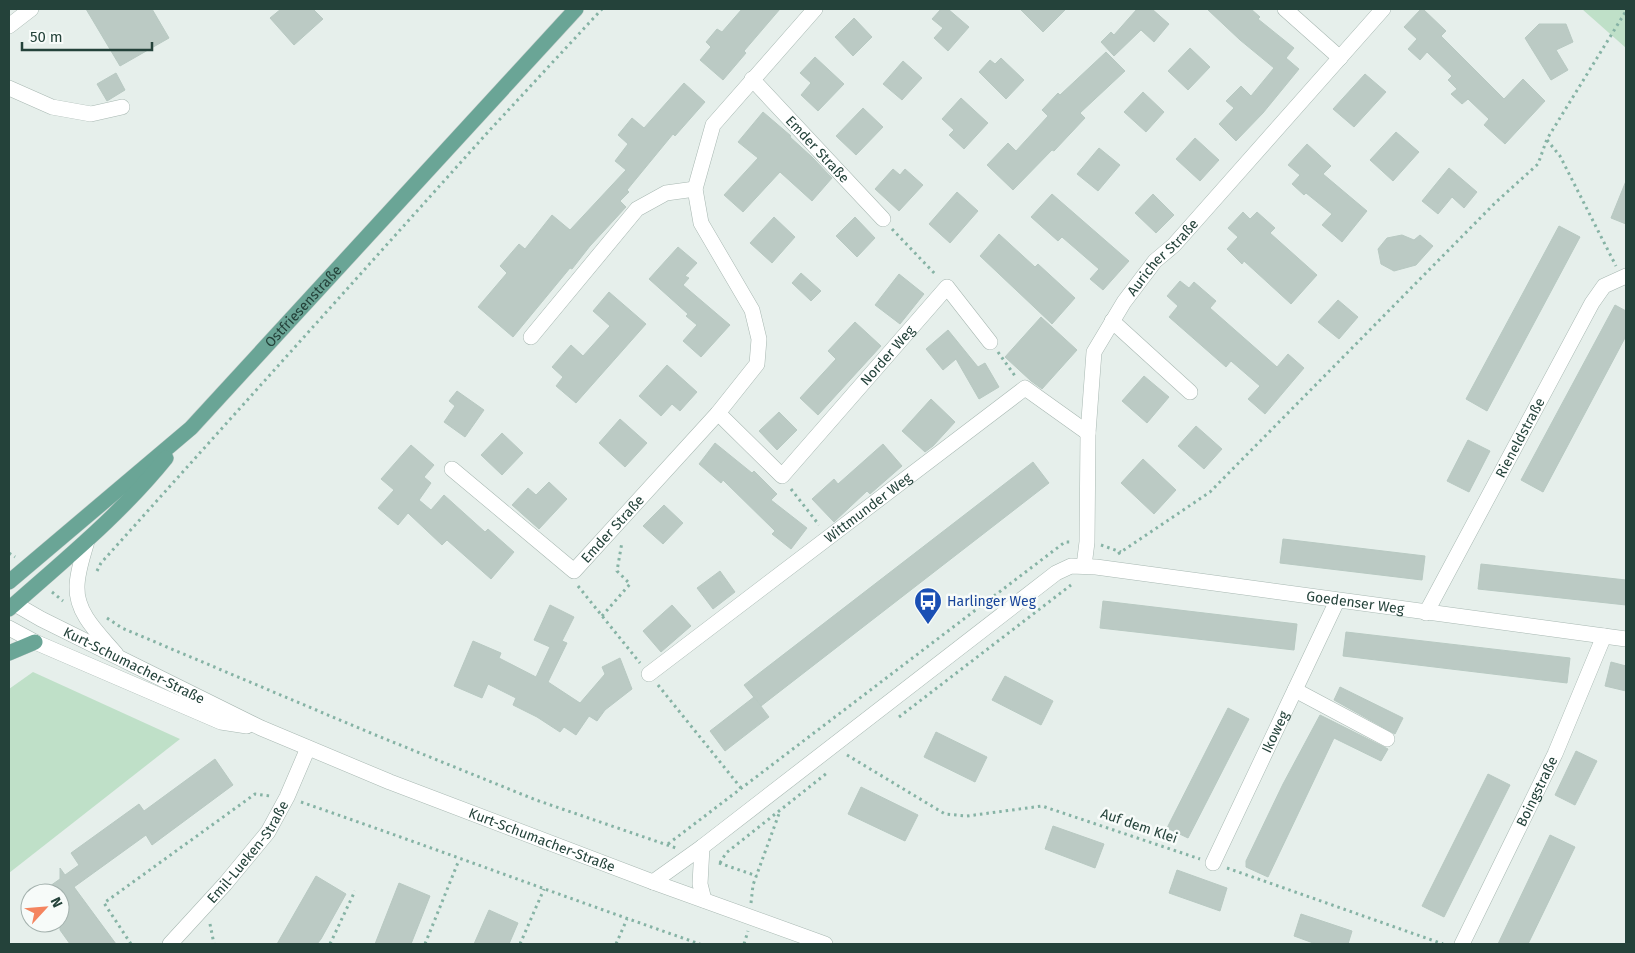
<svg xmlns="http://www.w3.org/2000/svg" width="1635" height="953" viewBox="0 0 1635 953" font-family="'Fira Sans',sans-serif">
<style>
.green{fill:#bfe0c8}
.building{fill:#bbcac4;stroke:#b8c9c2}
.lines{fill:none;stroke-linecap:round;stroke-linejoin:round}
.minor-casing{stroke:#a8b8b2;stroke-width:16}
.major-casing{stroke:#c2cac8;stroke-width:16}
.path{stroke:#86b3a5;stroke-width:3;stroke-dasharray:2.5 4;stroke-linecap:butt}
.minor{stroke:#fff;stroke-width:15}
.major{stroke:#6aa596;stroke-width:15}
.labels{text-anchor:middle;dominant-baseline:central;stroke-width:5;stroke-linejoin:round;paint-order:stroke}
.street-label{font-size:14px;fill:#24423a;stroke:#f7fbf9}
.transit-label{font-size:14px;fill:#164399;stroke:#f7fbf9;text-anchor:start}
</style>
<rect width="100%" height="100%" fill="#e6efeb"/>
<!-- green -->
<g class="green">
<path d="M 1582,9 L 1626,9 L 1626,48 Z"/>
<path d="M 33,672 L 180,739 L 9,873 L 9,689 Z"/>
</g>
<!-- building -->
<g class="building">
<path d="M 86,9 L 152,9 L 169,38 L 120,66 Z"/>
<path d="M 281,9 L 313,9 L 323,19 L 294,45 L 270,18 Z"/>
<path d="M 742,9 L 780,9 L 744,51 L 746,53 L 723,80 L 700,60 L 711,47 L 706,42 L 717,29 L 722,32 Z"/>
<path d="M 941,9 L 948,9 L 969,27 L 948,51 L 934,38 L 943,28 L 932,19 Z"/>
<path d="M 1020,9 L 1066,9 L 1043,32 Z"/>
<path d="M 1137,9 L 1152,9 L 1169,24 L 1154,42 L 1141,30 L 1114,56 L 1101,42 L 1111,32 L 1114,35 Z"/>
<path d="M 1207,9 L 1251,9 L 1260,17 L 1258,19 L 1294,48 L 1286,58 L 1299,69 L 1263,113 L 1236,141 L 1219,124 L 1234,108 L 1226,101 L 1241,86 L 1251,96 L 1274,68 L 1240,40 Z"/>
<path d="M 1421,9 L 1423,9 L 1446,31 L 1441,36 L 1504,99 L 1523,79 L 1545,101 L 1505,144 L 1484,125 L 1489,119 L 1468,99 L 1462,104 L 1451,94 L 1457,89 L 1448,80 L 1452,76 L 1427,52 L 1420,60 L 1408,49 L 1417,39 L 1404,27 Z"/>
<path d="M 854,18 L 872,37 L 853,56 L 835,37 Z"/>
<path d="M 1539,24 L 1566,24 L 1573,42 L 1556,50 L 1568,70 L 1551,80 L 1525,38 Z"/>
<path d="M 1190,48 L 1210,67 L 1188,90 L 1168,71 Z"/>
<path d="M 1106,52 L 1125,71 L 1080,113 L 1085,118 L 1054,151 L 1052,150 L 1013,190 L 987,165 L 1008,143 L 1016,151 L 1048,116 L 1042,110 L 1058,93 L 1060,95 Z"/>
<path d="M 815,57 L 844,84 L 818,111 L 801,95 L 811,83 L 800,73 Z"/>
<path d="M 1001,58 L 1024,80 L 1006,99 L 979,72 L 990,60 L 995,64 Z"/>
<path d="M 903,61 L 922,78 L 902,100 L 883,84 Z"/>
<path d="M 116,73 L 125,90 L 107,101 L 97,84 Z"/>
<path d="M 1365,74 L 1386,92 L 1354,127 L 1333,109 Z"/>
<path d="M 684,83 L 705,102 L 675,136 L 673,134 L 627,190 L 629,192 L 620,201 L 626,207 L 590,246 L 572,269 L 570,268 L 513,337 L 478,307 L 507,273 L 500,266 L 519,244 L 525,249 L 552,215 L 570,230 L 626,170 L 615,161 L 628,144 L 618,135 L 632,118 L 644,128 Z"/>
<path d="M 1143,92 L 1164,112 L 1146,132 L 1124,112 Z"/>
<path d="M 961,98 L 988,123 L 964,149 L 949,135 L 954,130 L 942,119 Z"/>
<path d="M 863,108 L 883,127 L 856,155 L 836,136 Z"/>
<path d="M 763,112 L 791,136 L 790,137 L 812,157 L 832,178 L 812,201 L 780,172 L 743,212 L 724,195 L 758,158 L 738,142 Z"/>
<path d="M 1396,132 L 1419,152 L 1393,181 L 1370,160 Z"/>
<path d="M 1195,138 L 1219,160 L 1200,181 L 1176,159 Z"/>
<path d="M 1307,144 L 1331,166 L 1323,174 L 1367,211 L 1342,242 L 1322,225 L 1332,214 L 1306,193 L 1304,195 L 1292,184 L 1300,175 L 1288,165 Z"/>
<path d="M 1099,148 L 1120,165 L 1098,191 L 1077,174 Z"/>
<path d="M 1449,168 L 1477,192 L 1464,208 L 1452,197 L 1438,214 L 1422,201 Z"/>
<path d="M 893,169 L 900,175 L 905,169 L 923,185 L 899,211 L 875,189 Z"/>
<path d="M 1626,181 L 1626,224 L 1611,218 Z"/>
<path d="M 957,192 L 978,211 L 950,243 L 929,224 Z"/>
<path d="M 1052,194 L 1129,261 L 1103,290 L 1090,279 L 1099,269 L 1062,237 L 1058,241 L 1031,217 Z"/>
<path d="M 1153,194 L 1174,215 L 1156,233 L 1135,213 Z"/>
<path d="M 1243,212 L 1250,219 L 1257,212 L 1275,228 L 1270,233 L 1317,275 L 1291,304 L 1244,261 L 1242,264 L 1227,249 L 1238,237 L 1228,228 Z"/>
<path d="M 774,217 L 795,237 L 772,263 L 750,243 Z"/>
<path d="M 855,217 L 875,238 L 857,257 L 836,236 Z"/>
<path d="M 1559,226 L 1580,237 L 1487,411 L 1466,399 Z"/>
<path d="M 999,234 L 1035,267 L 1038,264 L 1075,298 L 1052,324 L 980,256 Z"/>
<path d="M 1402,235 L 1414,240 L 1420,235 L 1433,246 L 1416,265 L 1394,271 L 1381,264 L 1378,249 L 1387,238 Z"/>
<path d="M 678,247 L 697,263 L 685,276 L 689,278 L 683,285 L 730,325 L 701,357 L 683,341 L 697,325 L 686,316 L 688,314 L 649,279 Z"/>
<path d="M 801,273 L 821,291 L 811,301 L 792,283 Z"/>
<path d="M 899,274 L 924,294 L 900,324 L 875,305 Z"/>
<path d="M 1180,281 L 1189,288 L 1194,282 L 1216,301 L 1210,308 L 1277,367 L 1288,354 L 1304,368 L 1265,414 L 1248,399 L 1260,386 L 1231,361 L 1226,367 L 1169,317 L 1178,306 L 1167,296 Z"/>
<path d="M 609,292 L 646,324 L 576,403 L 556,386 L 563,377 L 552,367 L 571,345 L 583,356 L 610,326 L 593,311 Z"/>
<path d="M 1338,300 L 1358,317 L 1339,339 L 1318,322 Z"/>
<path d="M 1615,305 L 1626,311 L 1626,336 L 1543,492 L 1521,480 Z"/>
<path d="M 1041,317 L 1077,350 L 1042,389 L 1031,381 L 1005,357 Z"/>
<path d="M 855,322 L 881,346 L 818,415 L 800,398 L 836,359 L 828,351 Z"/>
<path d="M 948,330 L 978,367 L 985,363 L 999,387 L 979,399 L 956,359 L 943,370 L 926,349 Z"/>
<path d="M 667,365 L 697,392 L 680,411 L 672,404 L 661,416 L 639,396 Z"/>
<path d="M 1144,376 L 1169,397 L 1147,423 L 1122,401 Z"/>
<path d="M 457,391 L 484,410 L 465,437 L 444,422 L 455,406 L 449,401 Z"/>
<path d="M 931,399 L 955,422 L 933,446 L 925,452 L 902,431 Z"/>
<path d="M 779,412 L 797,430 L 777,450 L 759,431 Z"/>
<path d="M 620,419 L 647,443 L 625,467 L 599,443 Z"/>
<path d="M 1196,426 L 1222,449 L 1204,469 L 1178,446 Z"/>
<path d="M 502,433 L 523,453 L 502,475 L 481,455 Z"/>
<path d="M 1468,440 L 1490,451 L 1469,492 L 1447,481 Z"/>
<path d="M 715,443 L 752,473 L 754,471 L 777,494 L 771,500 L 807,528 L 791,549 L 772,534 L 775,531 L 723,480 L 721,483 L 699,464 Z"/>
<path d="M 883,444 L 902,466 L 870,494 L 867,491 L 834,522 L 812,499 L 834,479 L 838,484 Z"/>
<path d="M 411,445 L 434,465 L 424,477 L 431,483 L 419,500 L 431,510 L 444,495 L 485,532 L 488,529 L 514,552 L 491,579 L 447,540 L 442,545 L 408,513 L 398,525 L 378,508 L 394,490 L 381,479 Z"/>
<path d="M 1143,459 L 1176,490 L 1154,514 L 1121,483 Z"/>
<path d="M 1033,462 L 1049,483 L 761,706 L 744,685 Z"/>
<path d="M 549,482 L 567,499 L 539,529 L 512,505 L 528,488 L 536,495 Z"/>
<path d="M 664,505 L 683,523 L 663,544 L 643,526 Z"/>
<path d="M 1283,539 L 1425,556 L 1422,580 L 1280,563 Z"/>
<path d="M 1481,564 L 1626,580 L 1626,605 L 1478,589 Z"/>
<path d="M 720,571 L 735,592 L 713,609 L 697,588 Z"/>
<path d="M 1103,601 L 1297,624 L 1294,650 L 1100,628 Z"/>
<path d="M 550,605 L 574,617 L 562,641 L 567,643 L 548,682 L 580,703 L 605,674 L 602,667 L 620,658 L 632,689 L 605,710 L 597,721 L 589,716 L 576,735 L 564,727 L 560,732 L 537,717 L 513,705 L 516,698 L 488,684 L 482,698 L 454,686 L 473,641 L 501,653 L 499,658 L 536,677 L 550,647 L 534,640 Z"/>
<path d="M 672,605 L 691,626 L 661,652 L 643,631 Z"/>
<path d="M 1346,632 L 1570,658 L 1567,683 L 1343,656 Z"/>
<path d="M 1611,662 L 1626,666 L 1626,691 L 1605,686 Z"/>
<path d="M 1005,676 L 1053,701 L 1041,725 L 992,700 Z"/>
<path d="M 1340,687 L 1403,718 L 1395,734 L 1334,700 Z"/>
<path d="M 754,697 L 769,717 L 725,751 L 710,731 Z"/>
<path d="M 1228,708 L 1249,719 L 1188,838 L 1167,828 Z"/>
<path d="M 1320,715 L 1388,749 L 1381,761 L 1334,738 L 1268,877 L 1246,867 L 1246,861 L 1283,784 Z"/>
<path d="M 936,732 L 987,757 L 975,782 L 924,757 Z"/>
<path d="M 1576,751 L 1597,761 L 1575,805 L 1555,795 Z"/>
<path d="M 215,759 L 233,785 L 152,845 L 146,835 L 74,887 L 116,944 L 70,944 L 60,930 L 60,893 L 40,893 L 60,879 L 60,868 L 65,875 L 79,865 L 71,853 L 139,804 L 144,811 Z"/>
<path d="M 1488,774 L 1510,785 L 1444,917 L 1422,906 Z"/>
<path d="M 861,787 L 918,815 L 905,841 L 848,814 Z"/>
<path d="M 1053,826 L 1104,844 L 1095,868 L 1045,849 Z"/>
<path d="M 1550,835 L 1575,847 L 1528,944 L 1498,944 Z"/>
<path d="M 1177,870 L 1227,888 L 1220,911 L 1169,893 Z"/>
<path d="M 316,876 L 346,894 L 321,939 L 317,944 L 277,944 Z"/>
<path d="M 399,883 L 430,896 L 411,944 L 375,944 Z"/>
<path d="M 489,910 L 518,923 L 509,944 L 474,944 Z"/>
<path d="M 1301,914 L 1352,931 L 1348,944 L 1316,944 L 1294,936 Z"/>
</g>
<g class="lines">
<!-- minor casing -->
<g class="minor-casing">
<g id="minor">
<path d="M 1285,9 L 1340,58"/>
<path d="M 9,26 L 31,9"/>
<path id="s1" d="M 752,79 L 883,219"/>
<path d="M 9,88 L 52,107 L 91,114 L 122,107"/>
<path d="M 1112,321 L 1190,392"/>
<path d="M 531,337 L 637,209 L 666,193 L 695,189"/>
<path id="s2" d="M 718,413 L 782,476 L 947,287 L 990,342"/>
<path id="s3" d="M 452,469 L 574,571 L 718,413 L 757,364 L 759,339 L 752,310 L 701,223 L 695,189 L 713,125 L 815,9"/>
<path d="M 87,541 C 83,556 77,572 77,587 C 76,614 100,635 116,654"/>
<path id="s4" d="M 1084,566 L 1087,542 L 1088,433 L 1094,352 L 1124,302 L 1155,261 L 1174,245 L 1383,9"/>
<path id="s5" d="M 15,604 L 41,619 L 261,728 L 390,782 L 653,882 L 825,944"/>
<path id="s6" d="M 1426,613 L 1592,303 L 1604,286 L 1626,276"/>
<path d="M 9,628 L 35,642 L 221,722 L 247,726"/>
<path id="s7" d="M 649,674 L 1025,388 L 1088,433"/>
<path d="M 1295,690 L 1387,739"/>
<path d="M 702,847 L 700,884 L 704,900"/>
<path id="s8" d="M 1213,863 L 1337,601"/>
<path id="s9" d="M 653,882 L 702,847 L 1056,573 L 1071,566 L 1096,567 L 1626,639"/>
<path id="s10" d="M 170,944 L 225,884 L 268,832 L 287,797 L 308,748"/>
<path id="s11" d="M 1462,944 L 1555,754 L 1604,636"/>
</g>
</g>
<!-- major casing -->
<g class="major-casing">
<g id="major">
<path id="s12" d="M 9,582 L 191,428 L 576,9"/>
<path d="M 9,609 C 63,561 120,515 166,458"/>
<path d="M 9,653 L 35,642"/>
</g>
</g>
<!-- path -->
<g class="path">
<path d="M 1547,140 L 1560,156 L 1616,266"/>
<path d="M 892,229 L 936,275"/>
<path d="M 998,352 L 1015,376"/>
<path d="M 791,489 L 819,525"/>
<path d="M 1101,545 L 1121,552"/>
<path d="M 9,553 L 15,557"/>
<path d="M 1118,554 L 1210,492 L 1495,203 L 1538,164 L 1547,139 L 1626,11"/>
<path d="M 97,571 L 101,563 L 488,132 L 602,9"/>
<path d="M 578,586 L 640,663"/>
<path d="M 52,592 L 63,601"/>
<path d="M 602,616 L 630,584 L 617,571 L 622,542"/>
<path d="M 107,618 L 122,628 L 373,734 L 536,800 L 676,848"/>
<path d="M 658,685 L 741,788"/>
<path d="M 899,717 L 1071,585"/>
<path d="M 847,755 L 945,814 L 967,816 L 1042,806 L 1200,859"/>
<path d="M 301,802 C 434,848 567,898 700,944"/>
<path d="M 668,844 L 1065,542 L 1073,542"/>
<path d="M 719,863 L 757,876"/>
<path d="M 720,863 L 726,853 L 827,773"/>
<path d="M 1227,868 L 1443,944"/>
<path d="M 751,903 L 753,885 L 780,811"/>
<path d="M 210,924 L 214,944"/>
<path d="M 131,944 L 104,903 L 255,794 L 270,796"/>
<path d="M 330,944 L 355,891"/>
<path d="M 425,944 L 459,860"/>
<path d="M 520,944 L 544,889"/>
<path d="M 616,944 L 627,919"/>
<path d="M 744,944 L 748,931"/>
</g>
<!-- minor -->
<use href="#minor" class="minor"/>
<!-- major -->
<use href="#major" class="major"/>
</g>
<!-- icons -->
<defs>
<g id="bus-pin" transform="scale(1.4375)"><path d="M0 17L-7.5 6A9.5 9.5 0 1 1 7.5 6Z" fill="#1a4fb4" stroke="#f7fbf9"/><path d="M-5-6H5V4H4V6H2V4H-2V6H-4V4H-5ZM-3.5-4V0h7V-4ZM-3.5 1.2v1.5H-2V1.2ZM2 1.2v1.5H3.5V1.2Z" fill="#fff"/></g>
</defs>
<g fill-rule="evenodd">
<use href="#bus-pin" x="928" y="601"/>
</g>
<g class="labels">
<!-- street labels -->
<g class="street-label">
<text stroke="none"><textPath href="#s1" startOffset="96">Emder Straße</textPath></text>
<text stroke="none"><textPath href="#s4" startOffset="332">Auricher Straße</textPath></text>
<text stroke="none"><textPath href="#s12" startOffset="404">Ostfriesenstraße</textPath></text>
<text stroke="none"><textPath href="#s2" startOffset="250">Norder Weg</textPath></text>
<text stroke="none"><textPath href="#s6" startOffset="199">Rieneldstraße</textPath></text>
<text stroke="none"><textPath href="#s7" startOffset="275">Wittmunder Weg</textPath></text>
<text stroke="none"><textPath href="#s3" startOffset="216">Emder Straße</textPath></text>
<text stroke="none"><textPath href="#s9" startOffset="811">Goedenser Weg</textPath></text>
<text stroke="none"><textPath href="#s5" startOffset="134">Kurt-Schumacher-Straße</textPath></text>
<text stroke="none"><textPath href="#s8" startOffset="145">Ikoweg</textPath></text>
<text stroke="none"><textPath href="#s11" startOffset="170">Boingstraße</textPath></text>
<text transform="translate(1139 826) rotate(19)">Auf dem Klei</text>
<text stroke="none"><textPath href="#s5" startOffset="578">Kurt-Schumacher-Straße</textPath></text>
<text stroke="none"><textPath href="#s10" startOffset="121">Emil-Lueken-Straße</textPath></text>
</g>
<!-- transit labels -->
<g class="transit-label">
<text x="947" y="601">Harlinger Weg</text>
</g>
</g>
<!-- border -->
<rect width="1635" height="953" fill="none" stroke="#24423a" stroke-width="20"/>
<!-- north arrow -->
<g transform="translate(45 908) rotate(64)"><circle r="24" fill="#f7fbf9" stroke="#a3b1ad"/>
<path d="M0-4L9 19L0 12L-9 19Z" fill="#f4845f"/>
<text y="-8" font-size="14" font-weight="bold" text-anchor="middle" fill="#24423a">N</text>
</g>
<!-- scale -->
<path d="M22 42v8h130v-8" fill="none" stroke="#24423a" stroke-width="2.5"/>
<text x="30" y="42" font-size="15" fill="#24423a" stroke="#f7fbf9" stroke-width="4" paint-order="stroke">50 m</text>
</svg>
